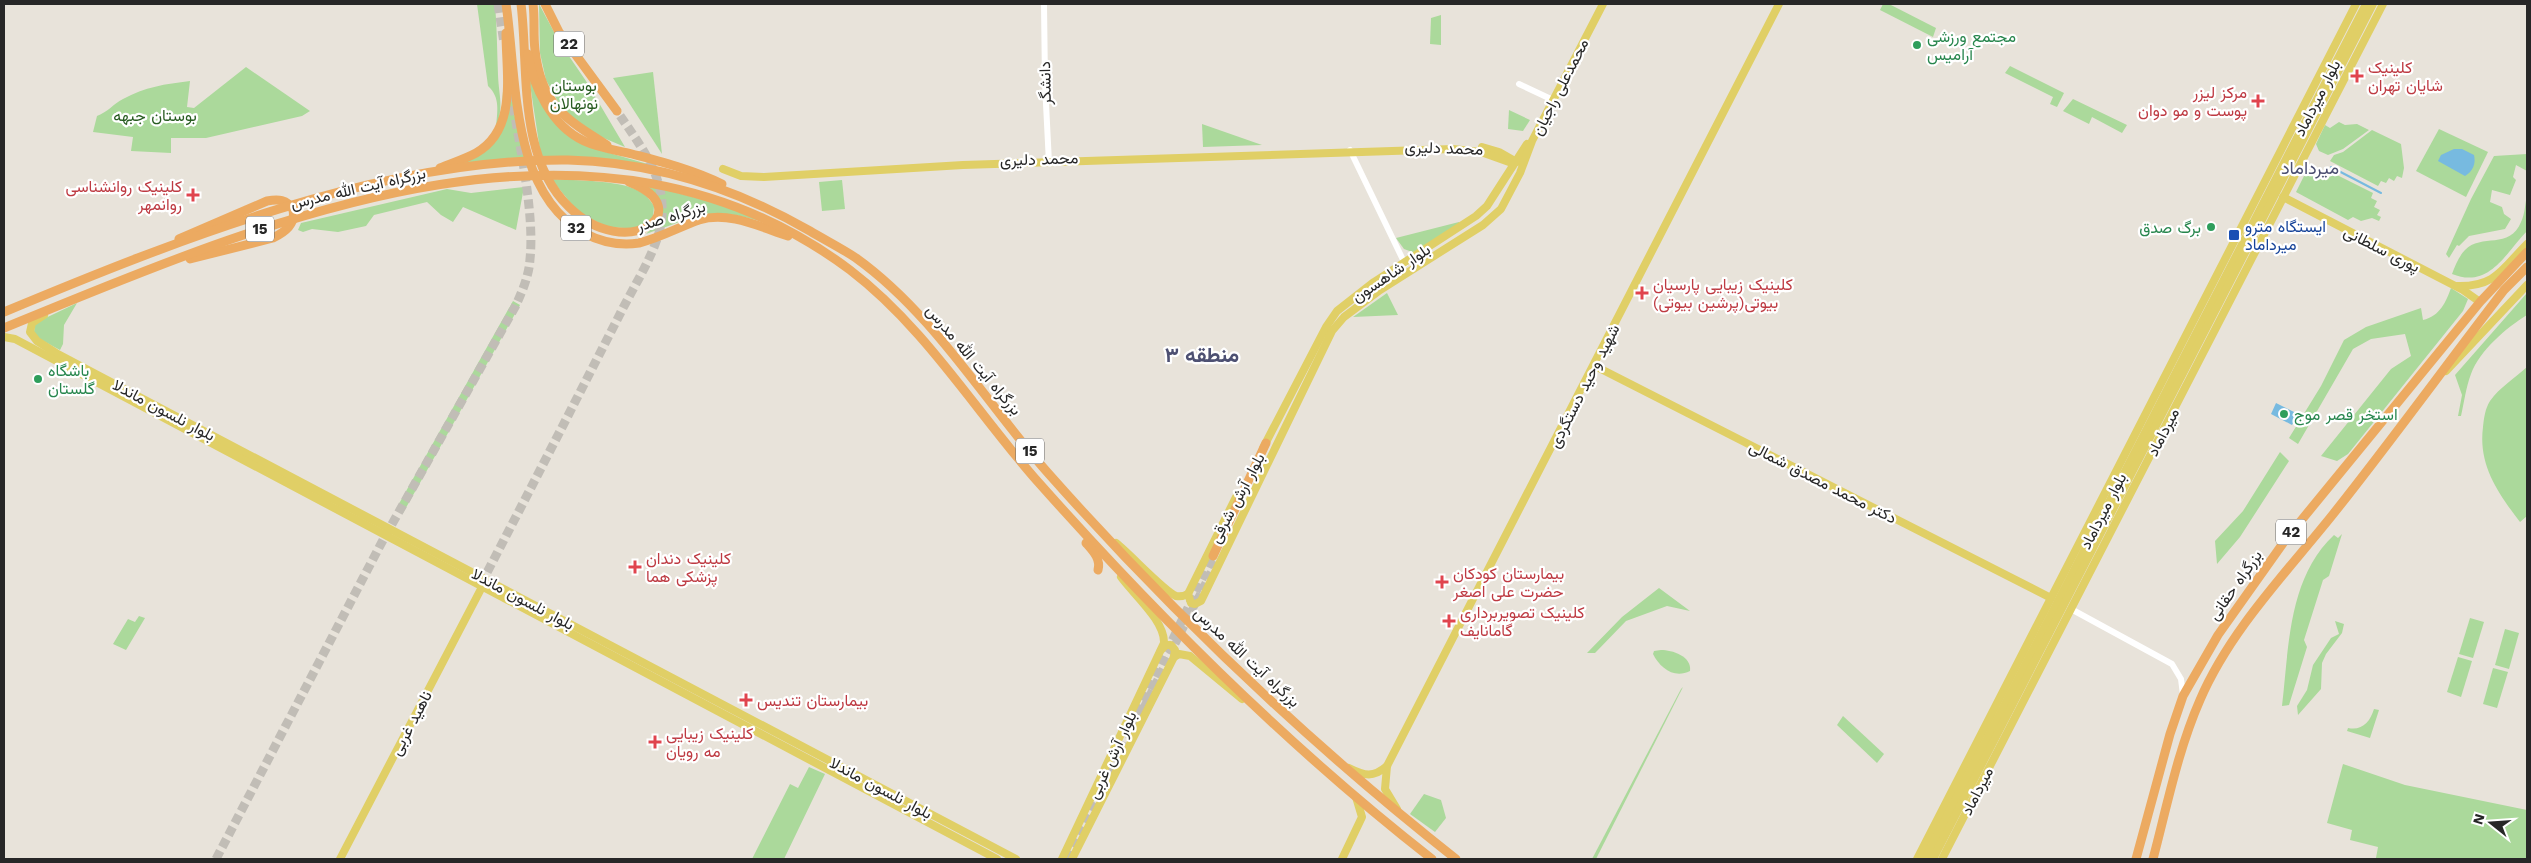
<svg xmlns="http://www.w3.org/2000/svg" width="2531" height="863" viewBox="0 0 2531 863" font-family="'Work Sans',Vazirmatn,sans-serif">
<style>
.green{fill:#abd99b}
.water{fill:#77bae0}
.lines{fill:none;stroke-linecap:round;stroke-linejoin:round}
.stream{stroke:#77bae0;stroke-width:2}
.major-tunnel{stroke:#c1bdb6;stroke-width:8;stroke-dasharray:8 4;stroke-linecap:butt}
.highway-tunnel{stroke:#c1bdb6;stroke-width:9;stroke-dasharray:9 4.5;stroke-linecap:butt}
.minor{stroke:#fff;stroke-width:6}
.major{stroke:#e0cf66;stroke-width:8}
.highway{stroke:#ecaa61;stroke-width:9}
.leisure-dot{fill:#2e9e5b;stroke:#fff;stroke-width:2}
.health-dot{fill:#e0444e;stroke:#fff;stroke-width:2}
.transit-dot{fill:#1a4fb4;stroke:#fff;stroke-width:2}
.labels{text-anchor:middle;dominant-baseline:central;stroke-width:4.5;stroke-linejoin:round;paint-order:stroke}
.shield{fill:#fff;stroke:#686868;stroke-width:1}
.shield-label{font-size:15px;font-weight:bold;fill:#272727}
.leisure-label{font-size:16px;fill:#27864d;stroke:#fff;text-anchor:start}
.health-label{font-size:16px;fill:#be3a42;stroke:#fff;text-anchor:start}
.street-label{font-size:16px;fill:#272727;stroke:#fff}
.park-label{font-size:16px;fill:#275b20;stroke:#fff}
.transit-label{font-size:16px;fill:#164399;stroke:#fff;text-anchor:start}
.neighbourhood-label{font-size:18px;fill:#4d5072;stroke:#fff}
.district-label{font-size:21px;font-weight:bold;fill:#4d5072;stroke:#fff}
</style>
<rect width="100%" height="100%" fill="#e8e3da"/>
<!-- green -->
<g class="green">
<path d="M 477,4 L 495,4 C 497,27 497,51 498,75 C 499,98 504,105 496,129 C 497,112 501,98 488,86 Z"/>
<path d="M 539,4 L 560,43 L 586,81 L 625,147 L 594,134 L 562,109 L 546,80 L 540,53 Z"/>
<path d="M 1883,4 L 1889,4 L 1936,28 L 1933,37 L 1880,10 Z"/>
<path d="M 1441,15 L 1441,45 L 1430,44 L 1431,18 Z"/>
<path d="M 507,36 L 514,113 L 525,158 L 443,167 L 466,160 L 500,133 Z"/>
<path d="M 527,64 L 551,117 L 606,152 L 693,177 L 541,157 Z"/>
<path d="M 2010,66 L 2064,93 L 2057,107 L 2050,104 L 2053,97 L 2005,73 Z"/>
<path d="M 246,67 L 310,111 L 302,116 L 206,138 L 171,138 L 171,153 L 131,151 L 133,137 L 93,132 L 97,116 C 108,112 113,104 123,99 C 145,87 165,84 190,81 L 187,107 L 194,108 Z"/>
<path d="M 653,72 L 662,154 L 613,78 Z"/>
<path d="M 2073,99 L 2127,125 L 2122,133 L 2092,117 L 2089,124 L 2063,111 Z"/>
<path d="M 1509,110 L 1530,120 L 1523,131 L 1508,129 Z"/>
<path d="M 2339,122 L 2345,125 L 2357,124 L 2369,130 L 2343,149 L 2328,155 L 2319,151 L 2316,144 L 2325,125 L 2330,128 Z"/>
<path d="M 1202,124 L 1262,145 L 1203,147 Z"/>
<path d="M 2439,129 L 2488,152 L 2466,197 L 2416,171 Z"/>
<path d="M 2372,130 L 2401,144 L 2404,168 L 2402,178 L 2397,176 L 2394,181 L 2389,178 L 2386,183 L 2381,181 L 2378,186 L 2330,161 L 2334,155 L 2343,152 Z"/>
<path d="M 2527,154 L 2527,171 L 2516,165 L 2513,177 L 2516,180 L 2510,195 L 2492,190 L 2490,202 L 2502,207 L 2504,214 L 2511,219 L 2505,229 L 2469,236 L 2459,246 L 2457,245 L 2449,258 L 2446,254 L 2471,199 L 2494,156 Z"/>
<path d="M 2327,170 L 2373,193 L 2371,198 L 2377,201 L 2374,207 L 2380,210 L 2377,215 L 2381,217 L 2379,221 L 2372,218 L 2361,221 L 2353,217 L 2348,220 L 2296,192 L 2306,172 Z"/>
<path d="M 551,179 C 574,181 625,179 644,194 C 648,197 651,202 654,206 L 653,218 L 640,229 L 608,227 L 579,213 Z"/>
<path d="M 842,180 L 845,209 L 822,211 L 819,182 Z"/>
<path d="M 643,184 L 720,204 L 766,223 C 708,205 699,216 646,234 L 661,218 Z"/>
<path d="M 524,187 L 516,230 L 463,207 L 453,222 L 441,215 L 427,202 L 374,215 L 366,226 L 338,232 L 312,229 L 303,232 L 298,230 L 301,223 L 447,189 L 471,193 Z"/>
<path d="M 2527,195 L 2527,231 C 2505,254 2489,289 2452,274 C 2455,266 2459,256 2465,250 C 2481,233 2510,250 2521,222 C 2525,214 2525,204 2527,195 Z"/>
<path d="M 1459,222 L 1459,225 L 1415,253 L 1404,249 L 1396,238 Z"/>
<path d="M 2451,288 L 2468,299 L 2463,311 L 2348,454 L 2337,461 L 2321,456 L 2391,369 L 2411,356 L 2405,334 L 2371,339 L 2353,349 L 2298,444 L 2289,438 L 2321,386 L 2344,340 L 2366,327 L 2421,308 L 2423,320 C 2440,316 2446,302 2451,288 Z"/>
<path d="M 1387,293 L 1398,315 L 1353,317 Z"/>
<path d="M 2527,293 L 2527,315 C 2506,328 2480,350 2471,374 C 2466,387 2464,403 2461,416 L 2458,416 L 2462,395 L 2455,375 Z"/>
<path d="M 513,301 L 520,305 L 403,513 L 396,509 Z"/>
<path d="M 77,303 L 64,325 L 63,344 L 60,350 L 36,337 L 34,332 L 35,323 Z"/>
<path d="M 2527,367 L 2527,516 L 2520,522 C 2498,493 2478,465 2483,427 C 2484,418 2485,409 2490,401 C 2499,388 2516,377 2527,367 Z"/>
<path d="M 2280,452 L 2289,461 L 2240,537 L 2217,564 L 2215,541 L 2243,511 Z"/>
<path d="M 2342,534 L 2329,576 L 2323,580 L 2304,640 L 2307,647 L 2289,705 L 2282,706 C 2289,647 2288,578 2334,535 L 2338,538 Z"/>
<path d="M 1659,588 L 1690,611 L 1667,606 L 1626,621 L 1595,653 L 1587,653 L 1622,617 Z"/>
<path d="M 139,616 L 145,618 L 126,650 L 113,644 L 128,619 L 135,622 Z"/>
<path d="M 2470,618 L 2484,622 L 2473,658 L 2459,654 Z"/>
<path d="M 2335,621 L 2344,624 L 2342,633 L 2326,654 L 2322,663 L 2321,689 L 2298,715 L 2297,706 L 2307,690 L 2313,665 L 2331,638 L 2339,634 Z"/>
<path d="M 2505,629 L 2519,633 L 2509,669 L 2495,665 Z"/>
<path d="M 1661,650 C 1672,650 1692,656 1690,671 C 1674,679 1660,668 1653,654 L 1654,651 Z"/>
<path d="M 2458,657 L 2472,661 L 2461,697 L 2447,692 Z"/>
<path d="M 2493,668 L 2508,672 L 2497,708 L 2483,704 Z"/>
<path d="M 1683,687 L 1596,859 L 1592,859 L 1681,689 Z"/>
<path d="M 2374,709 L 2379,710 L 2370,738 L 2347,731 L 2348,728 C 2362,731 2370,722 2374,709 Z"/>
<path d="M 1843,716 L 1884,754 L 1877,763 L 1837,725 Z"/>
<path d="M 2343,764 L 2405,785 L 2527,810 L 2527,859 L 2376,858 L 2378,847 L 2350,840 L 2352,830 L 2327,823 Z"/>
<path d="M 809,767 L 825,774 L 784,859 L 752,859 L 790,784 L 798,788 Z"/>
<path d="M 1424,794 L 1441,800 L 1446,818 L 1435,832 L 1410,814 Z"/>
</g>
<!-- water -->
<g class="water">
<path d="M 2454,149 L 2462,149 L 2474,155 C 2476,164 2473,171 2465,176 L 2438,161 L 2441,155 Z"/>
<path d="M 2276,403 L 2298,414 L 2292,425 L 2271,414 Z"/>
</g>
<g class="lines">
<!-- stream -->
<path class="stream" d="M 2331,167 L 2381,193"/>
<!-- major-tunnel -->
<path class="major-tunnel" d="M 1138,719 L 1216,562"/>
<!-- highway-tunnel -->
<g class="highway-tunnel">
<path d="M 498,4 L 504,43"/>
<path d="M 481,584 C 528,494 574,404 620,314 C 634,285 662,244 662,213 C 664,173 638,143 617,111"/>
<path d="M 216,859 L 383,540 L 515,307 C 522,292 529,276 530,259 C 535,211 518,140 511,91"/>
<path d="M 1067,859 L 1213,556"/>
</g>
<!-- minor -->
<g class="minor">
<path d="M 1044,4 L 1045,84 L 1049,163"/>
<path d="M 1519,84 L 1553,100"/>
<path d="M 1350,150 L 1405,264"/>
<path d="M 2071,609 L 2172,664 L 2181,679 L 2183,695"/>
</g>
<!-- major -->
<g class="major">
<path d="M 1482,147 L 1499,152 L 1513,160"/>
<path d="M 723,169 L 741,176 L 764,177 L 963,165 L 1453,149 L 1481,152 L 1509,162 L 1517,162"/>
<path d="M 2283,197 L 2463,290 L 2480,302"/>
<path d="M 2457,286 C 2496,287 2502,269 2527,244"/>
<path d="M 44,315 L 32,323 L 30,332 L 37,341 L 56,353 L 1016,859"/>
<path d="M 4,337 L 15,339 L 997,859"/>
<path d="M 1595,366 L 2051,598"/>
<path d="M 2446,371 L 2527,285"/>
<path d="M 1263,448 L 1326,327 L 1337,311 L 1374,282 L 1476,216 L 1487,206 L 1527,144"/>
<path d="M 1116,543 C 1130,554 1164,591 1176,596 C 1181,597 1184,596 1188,594"/>
<path d="M 1188,594 L 1191,603 L 1195,604 L 1201,601 L 1332,331 L 1344,317 L 1380,290 L 1483,225 L 1501,209 L 1520,173 L 1532,141 L 1603,4"/>
<path d="M 1188,594 L 1236,497"/>
<path d="M 1174,657 L 1179,654 L 1190,656 L 1242,699"/>
<path d="M 1349,768 C 1365,776 1373,778 1387,766"/>
<path d="M 1397,809 L 1385,789 L 1387,766 L 1779,4"/>
<path d="M 340,859 L 482,587"/>
<path d="M 1062,859 L 1164,643 C 1165,621 1134,595 1121,577"/>
<path d="M 1072,859 L 1174,657 L 1175,650 L 1171,645 L 1166,645 L 1161,650"/>
<path d="M 1342,859 L 1362,817 L 1356,797"/>
<path d="M 1917,859 L 2356,4"/>
<path d="M 1925,859 L 2366,4"/>
<path d="M 1933,859 L 2373,4"/>
<path d="M 1942,859 L 2383,4"/>
</g>
<!-- highway -->
<g class="highway">
<path d="M 506,4 C 517,76 510,192 584,233 C 601,242 619,246 639,243 C 660,238 679,227 699,220 C 729,211 760,227 788,236"/>
<path d="M 521,4 C 529,68 517,157 569,207 C 627,264 701,210 629,182"/>
<path d="M 533,4 C 535,19 533,35 535,50 C 541,104 565,119 607,145"/>
<path d="M 545,4 L 559,32 L 617,111"/>
<path d="M 528,54 C 533,87 552,126 584,141 C 599,148 616,150 632,154 C 662,162 694,170 722,184"/>
<path d="M 440,168 C 452,163 465,159 476,153 C 518,129 506,74 506,33"/>
<path d="M 179,239 L 267,201 C 278,199 287,199 293,210 C 296,224 285,232 273,238 L 190,259"/>
<path d="M 4,312 C 174,241 382,158 568,160 C 654,162 737,189 810,231 C 825,240 841,248 856,258 C 934,314 985,402 1048,473 C 1173,614 1309,743 1456,859"/>
<path d="M 4,328 C 264,221 593,77 850,270 C 926,328 976,412 1039,483 C 1159,618 1290,748 1432,859"/>
<path d="M 1086,543 C 1093,551 1101,559 1098,570"/>
<path d="M 1213,556 L 1266,443"/>
<path d="M 2136,859 L 2170,734 L 2183,696 L 2218,635 L 2286,539 L 2480,302 L 2527,252"/>
<path d="M 2153,859 C 2167,806 2178,750 2200,700 C 2230,630 2287,572 2334,513 C 2392,440 2447,364 2504,290 L 2527,267"/>
</g>
</g>
<!-- markers -->
<g class="leisure-dot">
<circle cx="1917" cy="45" r="5"/>
<circle cx="2211" cy="227" r="5"/>
<circle cx="38" cy="379" r="5"/>
<circle cx="2284" cy="414" r="5"/>
</g>
<g class="health-dot">
<path d="M2354.5 68.5h5v5h5v5h-5v5h-5v-5h-5v-5h5z"/>
<path d="M2255.5 93.5h5v5h5v5h-5v5h-5v-5h-5v-5h5z"/>
<path d="M190.5 187.5h5v5h5v5h-5v5h-5v-5h-5v-5h5z"/>
<path d="M1639.5 285.5h5v5h5v5h-5v5h-5v-5h-5v-5h5z"/>
<path d="M632.5 559.5h5v5h5v5h-5v5h-5v-5h-5v-5h5z"/>
<path d="M1439.5 574.5h5v5h5v5h-5v5h-5v-5h-5v-5h5z"/>
<path d="M1446.5 613.5h5v5h5v5h-5v5h-5v-5h-5v-5h5z"/>
<path d="M743.5 692.5h5v5h5v5h-5v5h-5v-5h-5v-5h5z"/>
<path d="M652.5 734.5h5v5h5v5h-5v5h-5v-5h-5v-5h5z"/>
</g>
<rect class="transit-dot" x="2228" y="229" width="12" height="12" rx="2.5"/>
<g class="labels">
<!-- shield labels -->
<g class="shield">
<rect x="554" y="31.5" width="30" height="25" rx="4"/>
<rect x="561" y="215.5" width="30" height="25" rx="4"/>
<rect x="246" y="216.5" width="28" height="25" rx="4"/>
<rect x="1016" y="438.5" width="28" height="25" rx="4"/>
<rect x="2276" y="519.5" width="30" height="25" rx="4"/>
</g>
<g class="shield-label">
<text x="569" y="44">22</text>
<text x="576" y="228">32</text>
<text x="260" y="229">15</text>
<text x="1030" y="451">15</text>
<text x="2291" y="532">42</text>
</g>
<!-- leisure labels -->
<g class="leisure-label">
<text x="1927" y="36">مجتمع ورزشی<tspan x="1927" dy="18">آرامیس</tspan></text>
<text x="2201" y="227" text-anchor="end">برگ صدق</text>
<text x="48" y="370">باشگاه<tspan x="48" dy="18">گلستان</tspan></text>
<text x="2294" y="414">استخر قصر موج</text>
</g>
<!-- health labels -->
<g class="health-label">
<text x="2368" y="67">کلینیک<tspan x="2368" dy="18">شایان تهران</tspan></text>
<text x="2247" y="92" text-anchor="end">مرکز لیزر<tspan x="2247" dy="18">پوست و مو دوان</tspan></text>
<text x="182" y="186" text-anchor="end">کلینیک روانشناسی<tspan x="182" dy="18">روانمهر</tspan></text>
<text x="1653" y="284">کلینیک زیبایی پارسیان<tspan x="1653" dy="18">بیوتی(پرشین بیوتی)</tspan></text>
<text x="646" y="558">کلینیک دندان<tspan x="646" dy="18">پزشکی هما</tspan></text>
<text x="1453" y="573">بیمارستان کودکان<tspan x="1453" dy="18">حضرت علی اصغر</tspan></text>
<text x="1460" y="612">کلینیک تصویربرداری<tspan x="1460" dy="18">گامانایف</tspan></text>
<text x="757" y="700">بیمارستان تندیس</text>
<text x="666" y="733">کلینیک زیبایی<tspan x="666" dy="18">مه رویان</tspan></text>
</g>
<!-- street labels -->
<g class="street-label">
<text transform="translate(1045 83) rotate(-91)">دانشگر</text>
<text transform="translate(1560 87) rotate(-63)">محمدعلی راجیان</text>
<text transform="translate(2317 98) rotate(-63)">بلوار میرداماد</text>
<text transform="translate(1444 148) rotate(2)">محمد دلیری</text>
<text transform="translate(1039 159) rotate(-2)">محمد دلیری</text>
<text transform="translate(358 188) rotate(-13)">بزرگراه آیت الله مدرس</text>
<text transform="translate(671 216) rotate(-17)">بزرگراه صدر</text>
<text transform="translate(2382 249) rotate(27)">پوری سلطانی</text>
<text transform="translate(1391 273) rotate(-34)">بلوار شاهسون</text>
<text transform="translate(974 360) rotate(50)">بزرگراه آیت الله مدرس</text>
<text transform="translate(1584 386) rotate(-63)">شهید وحید دستگردی</text>
<text transform="translate(164 410) rotate(28)">بلوار نلسون ماندلا</text>
<text transform="translate(2163 432) rotate(-63)">میرداماد</text>
<text transform="translate(1823 482) rotate(27)">دکتر محمد مصدق شمالی</text>
<text transform="translate(1237 498) rotate(-62)">بلوار آرش شرقی</text>
<text transform="translate(2103 511) rotate(-63)">بلوار میرداماد</text>
<text transform="translate(2235 585) rotate(-55)">بزرگراه حقانی</text>
<text transform="translate(523 599) rotate(28)">بلوار نلسون ماندلا</text>
<text transform="translate(1247 657) rotate(43)">بزرگراه آیت الله مدرس</text>
<text transform="translate(411 723) rotate(-62)">ناهید غربی</text>
<text transform="translate(1112 755) rotate(-65)">بلوار آرش غربی</text>
<text transform="translate(881 788) rotate(28)">بلوار نلسون ماندلا</text>
<text transform="translate(1977 791) rotate(-63)">میرداماد</text>
</g>
<!-- park labels -->
<g class="park-label">
<text x="574" y="85">بوستان<tspan x="574" dy="18">نونهالان</tspan></text>
<text x="155" y="115">بوستان جبهه</text>
</g>
<!-- transit labels -->
<g class="transit-label">
<text x="2245" y="226">ایستگاه مترو<tspan x="2245" dy="18">میرداماد</tspan></text>
</g>
<!-- neighbourhood labels -->
<g class="neighbourhood-label">
<text x="2310" y="167">میرداماد</text>
</g>
<!-- district labels -->
<g class="district-label">
<text x="1202" y="354">منطقه ۳</text>
</g>
</g>
<!-- border -->
<rect width="2531" height="863" fill="none" stroke="#272727" stroke-width="10"/>
<!-- north arrow -->
<g transform="translate(2491 823) rotate(287)" stroke="#ffffff" stroke-width="4" paint-order="stroke">
<path d="M0-4L9 19L0 12L-9 19Z" fill="#272727"/>
<text y="-8" font-size="14" font-weight="bold" text-anchor="middle" fill="#272727">N</text>
</g>
</svg>
